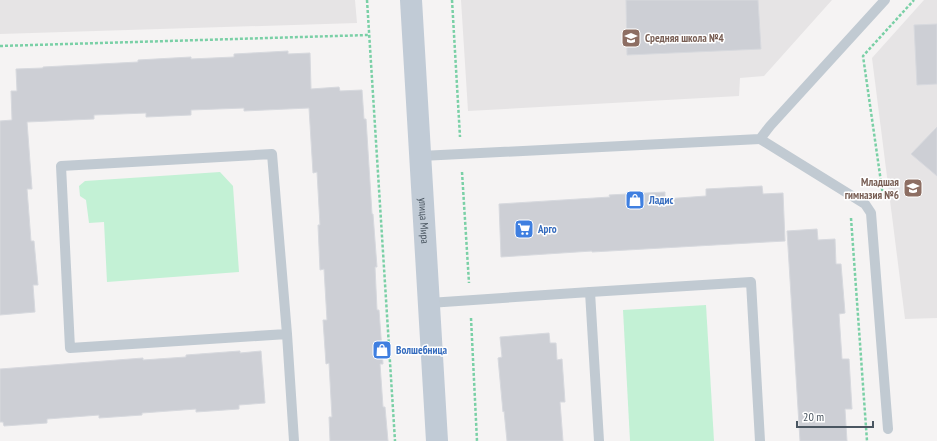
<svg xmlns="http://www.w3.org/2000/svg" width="937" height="441" viewBox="0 0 937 441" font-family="'PT Sans Narrow',sans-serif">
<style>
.education{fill:#e6e4e5}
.green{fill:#c3f1d5}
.building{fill:#cdcfd5;stroke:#d7d9de}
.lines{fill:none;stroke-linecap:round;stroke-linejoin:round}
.path{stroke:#7ad0a6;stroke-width:2.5;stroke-dasharray:3 2;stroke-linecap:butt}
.lane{stroke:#c1cad2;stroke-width:10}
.secondary{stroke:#c1cbd6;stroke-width:22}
.labels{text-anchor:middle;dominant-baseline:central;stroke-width:3;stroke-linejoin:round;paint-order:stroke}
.education-label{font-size:11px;font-weight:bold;fill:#785e54;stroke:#fff;text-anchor:start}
.shop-label{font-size:11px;font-weight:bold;fill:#366cbe;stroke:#fff;text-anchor:start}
.street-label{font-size:11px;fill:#4a5661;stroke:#fff}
</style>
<rect width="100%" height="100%" fill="#f5f3f3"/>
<!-- education -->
<g class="education">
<path d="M 0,0 L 355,0 L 357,23 L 0,34 Z"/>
<path d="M 461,0 L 832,0 L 764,76 L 740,78 L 739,96 L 468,111 Z"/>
<path d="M 924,0 L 937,0 L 937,318 L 905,319 L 872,58 Z"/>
</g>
<!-- green -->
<g class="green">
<path d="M 220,172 L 233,186 L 239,272 L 107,282 L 104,222 L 89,223 L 86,200 L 80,196 L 79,186 L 85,181 Z"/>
<path d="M 706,305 L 714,441 L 630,441 L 623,310 Z"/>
</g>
<!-- building -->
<g class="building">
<path d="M 626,0 L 758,0 L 761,49 L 627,55 Z"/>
<path d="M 937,24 L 937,84 L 917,85 L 914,25 Z"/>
<path d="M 288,51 L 288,54 L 310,53 L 311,89 L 339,87 L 340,91 L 362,90 L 364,119 L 366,119 L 372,214 L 373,214 L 377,267 L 375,267 L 377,310 L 379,310 L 383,364 L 380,364 L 383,407 L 385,407 L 388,441 L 330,441 L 329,417 L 332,417 L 329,363 L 326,364 L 323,320 L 327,320 L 324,269 L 320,270 L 318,225 L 320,225 L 317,172 L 313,173 L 309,108 L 244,111 L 244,108 L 191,110 L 191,115 L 146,117 L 146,113 L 94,115 L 94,119 L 27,122 L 32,189 L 27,189 L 31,241 L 34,241 L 38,285 L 33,285 L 35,312 L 0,315 L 0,121 L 12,120 L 11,91 L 17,91 L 16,69 L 43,68 L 43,67 L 138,62 L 138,60 L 191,57 L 191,59 L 234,57 L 234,54 Z"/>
<path d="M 937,127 L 937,176 L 911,154 Z"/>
<path d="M 762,186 L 763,194 L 783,193 L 785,241 L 592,252 L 592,251 L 501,257 L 499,204 L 610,197 L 609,195 L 665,192 L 665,199 L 706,196 L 706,189 Z"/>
<path d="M 817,229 L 818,240 L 835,239 L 836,264 L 841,264 L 845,313 L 839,314 L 842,359 L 849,359 L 852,409 L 845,409 L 847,441 L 800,441 L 787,231 Z"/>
<path d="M 549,333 L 550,343 L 556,343 L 557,360 L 562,359 L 565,402 L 560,402 L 563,441 L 507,441 L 504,411 L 503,412 L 498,358 L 502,357 L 500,337 Z"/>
<path d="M 240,351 L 240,353 L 261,351 L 265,403 L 239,405 L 239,409 L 196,412 L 196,409 L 142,413 L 142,415 L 99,418 L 99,415 L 47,419 L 47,423 L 4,426 L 3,422 L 0,422 L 0,369 L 143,358 L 143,360 L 186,357 L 186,355 Z"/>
</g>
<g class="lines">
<!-- path -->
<g class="path">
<path d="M 367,0 L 395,441"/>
<path d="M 452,0 L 460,137"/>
<path d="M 0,46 L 369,35"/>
<path d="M 462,172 L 469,283"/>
<path d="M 883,196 L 863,56 L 914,0"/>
<path d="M 851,218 L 867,441"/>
<path d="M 471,318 L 477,441"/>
</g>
<!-- lane -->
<g class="lane">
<path d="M 760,139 L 865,204 L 871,213 L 888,429"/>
<path d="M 421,156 L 760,139 L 770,126 L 885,0"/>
<path d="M 590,292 L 751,282 L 760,441"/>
<path d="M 429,303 L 590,292 L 599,441"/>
<path d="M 287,334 L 70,348 L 61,166 L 272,154 L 287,334 L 294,441"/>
</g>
<!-- secondary -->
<path class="secondary" id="s1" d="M 411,0 L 437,441"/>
</g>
<!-- icons -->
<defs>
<g id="school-square" transform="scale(1)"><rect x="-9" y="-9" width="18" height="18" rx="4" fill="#8d6e63" stroke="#fff"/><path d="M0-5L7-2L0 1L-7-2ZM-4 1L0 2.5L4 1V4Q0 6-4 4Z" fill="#fff"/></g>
<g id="shop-square" transform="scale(1)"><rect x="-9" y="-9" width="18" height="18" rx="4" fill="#3f7fe0" stroke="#fff"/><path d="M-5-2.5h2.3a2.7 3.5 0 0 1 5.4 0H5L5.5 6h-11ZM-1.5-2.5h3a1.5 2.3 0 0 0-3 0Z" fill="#fff"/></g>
<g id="supermarket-square" transform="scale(1)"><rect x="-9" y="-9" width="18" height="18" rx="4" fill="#3f7fe0" stroke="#fff"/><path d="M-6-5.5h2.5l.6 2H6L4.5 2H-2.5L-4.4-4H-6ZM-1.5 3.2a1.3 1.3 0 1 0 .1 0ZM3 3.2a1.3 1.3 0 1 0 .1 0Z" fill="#fff"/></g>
</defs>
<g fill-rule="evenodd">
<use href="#school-square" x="631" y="38"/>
<use href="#school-square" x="913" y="188"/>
<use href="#shop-square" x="635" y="200"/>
<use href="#supermarket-square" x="524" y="229"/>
<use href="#shop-square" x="382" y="350"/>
</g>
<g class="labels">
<!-- education labels -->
<g class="education-label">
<text x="645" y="38">Средняя школа №4</text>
<text x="899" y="182" text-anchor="end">Младшая<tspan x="899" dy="13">гимназия №6</tspan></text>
</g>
<!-- shop labels -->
<g class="shop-label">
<text x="649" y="200">Ладис</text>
<text x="538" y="229">Арго</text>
<text x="396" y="350">Волшебница</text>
</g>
<!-- street labels -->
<g class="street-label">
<text stroke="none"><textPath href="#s1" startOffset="221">улица Мира</textPath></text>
</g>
</g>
<!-- scale -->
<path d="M797 421v6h76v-6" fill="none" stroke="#4a5661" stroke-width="2"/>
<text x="803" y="421" font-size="12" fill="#4a5661" stroke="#ffffff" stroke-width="3" paint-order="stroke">20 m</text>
</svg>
